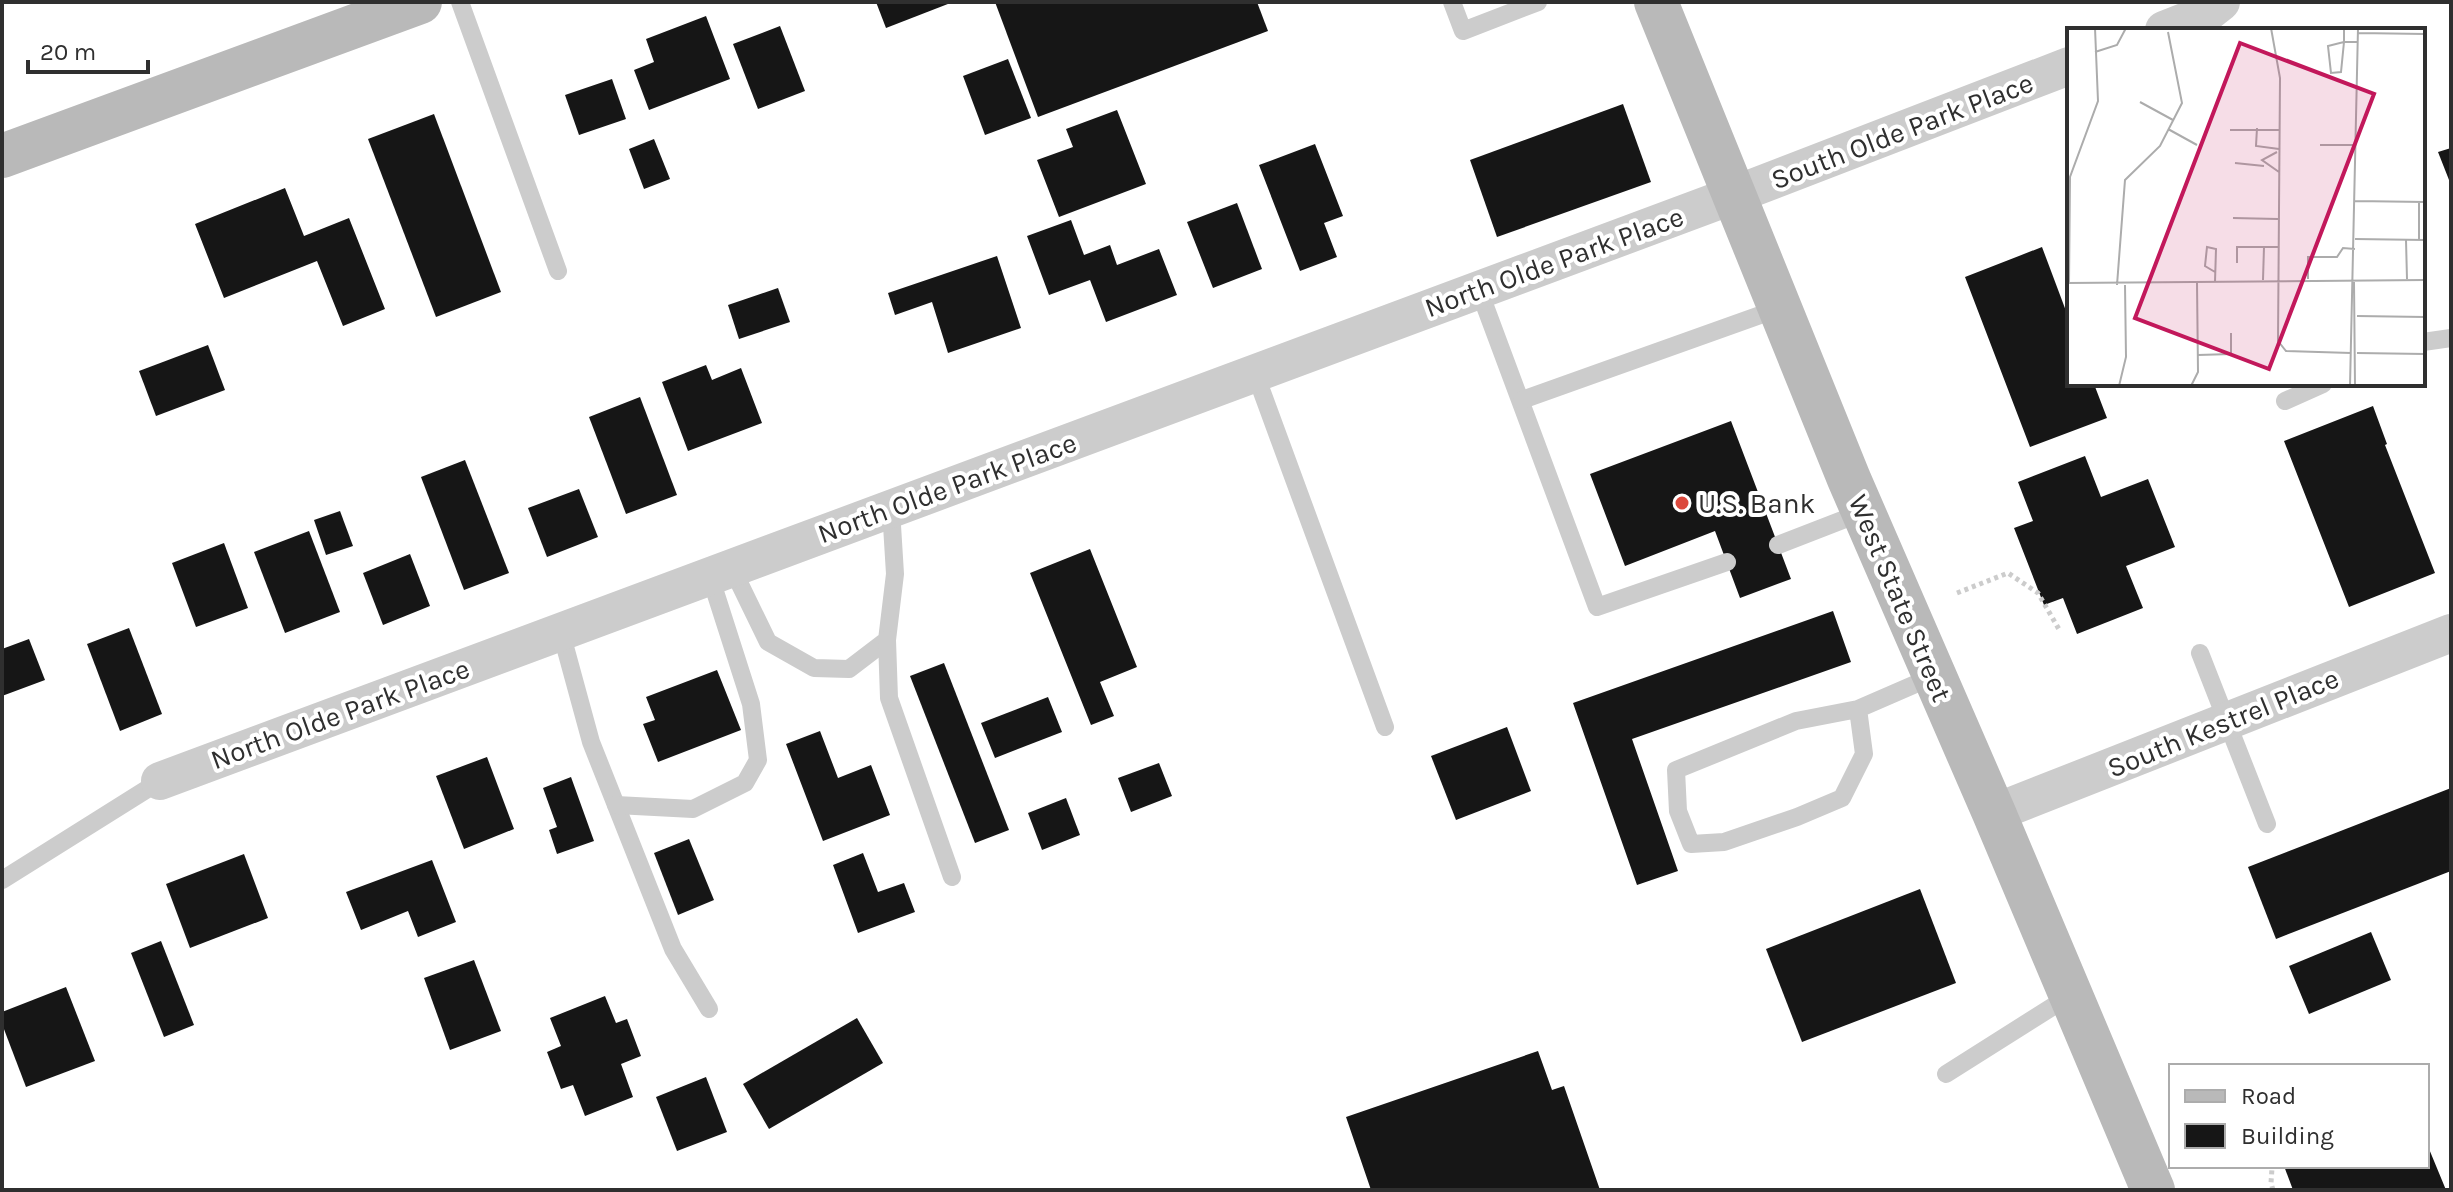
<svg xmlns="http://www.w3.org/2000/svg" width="2453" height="1192" viewBox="0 0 2453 1192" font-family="Karla,sans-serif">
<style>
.building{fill:#161616}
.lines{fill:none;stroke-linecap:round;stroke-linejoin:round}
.path{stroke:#ccc;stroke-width:5;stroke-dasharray:4 4;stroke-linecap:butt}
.service{stroke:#ccc;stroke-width:18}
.minor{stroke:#ccc;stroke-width:38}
.secondary{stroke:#b9b9b9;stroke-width:44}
.poi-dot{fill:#db493d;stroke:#fff;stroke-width:3}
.labels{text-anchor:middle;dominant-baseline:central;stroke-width:8;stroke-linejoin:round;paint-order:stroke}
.street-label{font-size:28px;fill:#2f2f2f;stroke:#fff}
.poi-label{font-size:28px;fill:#2f2f2f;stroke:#fff;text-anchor:start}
.inset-road{fill:none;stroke:#acacac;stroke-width:2}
.view{fill:#c2185b;fill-opacity:0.15;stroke:#c2185b;stroke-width:4}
.inset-edge{fill:none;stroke:#2f2f2f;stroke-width:4}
</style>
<rect width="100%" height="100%" fill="#fff"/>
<!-- building -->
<g class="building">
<path d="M 876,2 L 953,2 L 886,28 Z"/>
<path d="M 995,2 L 1257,2 L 1268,31 L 1038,117 Z"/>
<path d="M 706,16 L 730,79 L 649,110 L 634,70 L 654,62 L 646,39 Z"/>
<path d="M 780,26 L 805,91 L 758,109 L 733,44 Z"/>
<path d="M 1008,59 L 1031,118 L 985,135 L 963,76 Z"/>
<path d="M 612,79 L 626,119 L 579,135 L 565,95 Z"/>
<path d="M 1623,104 L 1651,182 L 1497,237 L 1470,160 Z"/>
<path d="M 1117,110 L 1146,184 L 1059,217 L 1037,160 L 1073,147 L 1066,129 Z"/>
<path d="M 434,114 L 501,292 L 436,317 L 368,139 Z"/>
<path d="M 654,139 L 670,179 L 644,189 L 629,149 Z"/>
<path d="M 1315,144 L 1343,216 L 1324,223 L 1337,257 L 1300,271 L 1259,165 Z"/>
<path d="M 2451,148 L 2451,185 L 2438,152 Z"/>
<path d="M 285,188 L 304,236 L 349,218 L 385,309 L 343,326 L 317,261 L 224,298 L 195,224 Z"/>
<path d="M 1237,203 L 1262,269 L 1213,288 L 1187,222 Z"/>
<path d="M 1071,220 L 1084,255 L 1110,245 L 1117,265 L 1159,249 L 1177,295 L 1106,322 L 1090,280 L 1049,295 L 1027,236 Z"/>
<path d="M 2042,247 L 2069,319 L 2069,384 L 2094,384 L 2107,418 L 2030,447 L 1965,277 Z"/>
<path d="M 997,256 L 1021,328 L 948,353 L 932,302 L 895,315 L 888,293 Z"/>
<path d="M 778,288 L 790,322 L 739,339 L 728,305 Z"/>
<path d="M 208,345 L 225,390 L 156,416 L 139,371 Z"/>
<path d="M 706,365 L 712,380 L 741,368 L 762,423 L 688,451 L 662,382 Z"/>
<path d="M 640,397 L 677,495 L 626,514 L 589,417 Z"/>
<path d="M 2373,406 L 2387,444 L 2385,445 L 2435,573 L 2349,607 L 2284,441 Z"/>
<path d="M 1731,421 L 1791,579 L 1740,598 L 1715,531 L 1625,566 L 1590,474 Z"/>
<path d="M 2085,456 L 2101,497 L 2148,479 L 2175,547 L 2126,566 L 2143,608 L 2077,634 L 2063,598 L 2044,605 L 2014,528 L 2033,521 L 2018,482 Z"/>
<path d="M 465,460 L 509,573 L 464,590 L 421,477 Z"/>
<path d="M 579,489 L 598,537 L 547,557 L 528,508 Z"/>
<path d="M 340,511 L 353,546 L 326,555 L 314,520 Z"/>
<path d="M 309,531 L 340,612 L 285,633 L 254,552 Z"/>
<path d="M 224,543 L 248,608 L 196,627 L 172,563 Z"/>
<path d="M 1090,549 L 1137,667 L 1100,682 L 1114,716 L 1091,725 L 1030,573 Z"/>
<path d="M 410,554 L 430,606 L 383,625 L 363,573 Z"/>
<path d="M 1833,611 L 1851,662 L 1632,739 L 1678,871 L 1637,885 L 1573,703 Z"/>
<path d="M 129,628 L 162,714 L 120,731 L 87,644 Z"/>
<path d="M 29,639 L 45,680 L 2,696 L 2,649 Z"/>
<path d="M 944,663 L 1009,830 L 975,843 L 910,676 Z"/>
<path d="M 717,670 L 741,730 L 658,762 L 643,724 L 655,720 L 646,697 Z"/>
<path d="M 1048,697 L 1062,732 L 995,758 L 981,723 Z"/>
<path d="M 1507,727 L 1531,791 L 1456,820 L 1431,756 Z"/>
<path d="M 820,731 L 838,778 L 871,765 L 890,815 L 823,841 L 786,744 Z"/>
<path d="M 487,757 L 514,829 L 464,849 L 436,776 Z"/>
<path d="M 1159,763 L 1172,796 L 1131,812 L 1118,778 Z"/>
<path d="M 571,777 L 594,841 L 557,854 L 549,830 L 557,827 L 543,788 Z"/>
<path d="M 2451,788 L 2451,871 L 2276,939 L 2248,867 Z"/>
<path d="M 1066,798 L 1080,835 L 1042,850 L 1028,813 Z"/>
<path d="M 689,839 L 714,900 L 678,915 L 654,853 Z"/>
<path d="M 863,853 L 878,892 L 904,883 L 915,912 L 858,933 L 833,865 Z"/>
<path d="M 244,854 L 268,918 L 190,948 L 166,884 Z"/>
<path d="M 432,860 L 456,922 L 418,937 L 408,911 L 361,930 L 346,892 Z"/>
<path d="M 1920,889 L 1956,983 L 1802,1042 L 1766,949 Z"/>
<path d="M 2371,932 L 2391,980 L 2309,1014 L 2289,966 Z"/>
<path d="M 161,941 L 194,1025 L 164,1037 L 131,953 Z"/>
<path d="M 474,960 L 501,1031 L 450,1050 L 424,978 Z"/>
<path d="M 66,987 L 95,1061 L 26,1087 L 2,1024 L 2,1012 Z"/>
<path d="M 605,996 L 616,1023 L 627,1019 L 641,1056 L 621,1064 L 633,1097 L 585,1116 L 573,1085 L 561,1089 L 547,1052 L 561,1046 L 550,1018 Z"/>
<path d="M 857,1018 L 883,1063 L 769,1129 L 743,1084 Z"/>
<path d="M 1538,1051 L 1552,1090 L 1564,1086 L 1600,1190 L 1371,1190 L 1346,1117 Z"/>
<path d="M 706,1077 L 727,1132 L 677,1151 L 656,1097 Z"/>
<path d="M 2427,1144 L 2446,1190 L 2293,1190 L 2284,1166 L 2427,1166 Z"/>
</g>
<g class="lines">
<!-- path -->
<g class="path">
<path d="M 1957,593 L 2008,573 L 2038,593 L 2060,631"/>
<path d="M 2273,1190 L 2271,1183 L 2272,1168 L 2274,1166"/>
</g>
<!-- service -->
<g class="service">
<path d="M 460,2 L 558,271"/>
<path d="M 1452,2 L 1463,31 L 1538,2"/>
<path d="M 1479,290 L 1597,607 L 1727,562"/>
<path d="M 2423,342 L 2451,338"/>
<path d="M 1255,373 L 1385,727"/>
<path d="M 1522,400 L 1780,308"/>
<path d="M 2285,401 L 2323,384"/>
<path d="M 1778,545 L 1863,512"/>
<path d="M 732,568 L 768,642 L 814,668 L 849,669 L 887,640 L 895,574 L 891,509"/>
<path d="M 561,632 L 591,742 L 673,949 L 709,1009"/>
<path d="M 887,640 L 889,698 L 952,877"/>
<path d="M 2200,653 L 2267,824"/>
<path d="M 1858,709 L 1864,754 L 1842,798 L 1797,817 L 1724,842 L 1691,844 L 1678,811 L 1676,770 L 1796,721 L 1858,709 L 1934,676"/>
<path d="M 616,805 L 693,809 L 745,783 L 758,760 L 751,704 L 710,576"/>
<path d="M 2,880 L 160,781"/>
<path d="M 1946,1074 L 2071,995"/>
</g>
<!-- minor -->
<g class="minor">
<path d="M 2164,30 L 2207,13 L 2221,2"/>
<path d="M 160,781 L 1734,195 L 2069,66"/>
<path d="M 1994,813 L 2451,633"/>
</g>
<!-- secondary -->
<g class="secondary">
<path d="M 1656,2 L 1849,479 L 1994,813 L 2153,1190"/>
<path d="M 2,156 L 420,2"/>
</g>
</g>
<!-- markers -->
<circle class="poi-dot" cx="1682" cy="503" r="8"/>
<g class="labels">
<!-- street labels -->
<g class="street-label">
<text transform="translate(1902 131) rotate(-21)">South Olde Park Place</text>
<text transform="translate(1554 262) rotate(-20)">North Olde Park Place</text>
<text transform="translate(947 488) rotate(-20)">North Olde Park Place</text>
<text transform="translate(1900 598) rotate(67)">West State Street</text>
<text transform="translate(340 714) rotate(-20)">North Olde Park Place</text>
<text transform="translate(2223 723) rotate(-22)">South Kestrel Place</text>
</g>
<!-- poi labels -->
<g class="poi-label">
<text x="1698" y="503">U.S. Bank</text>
</g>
</g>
<!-- overview -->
<g transform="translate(2067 28)">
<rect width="358" height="358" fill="#fff"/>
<path class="inset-road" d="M 204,0 L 213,50 L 211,313 L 219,323 L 284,325M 277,0 L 277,14 L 261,18 L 264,45 L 274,44 L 277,14 L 290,14M 291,5 L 358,6M 28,24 L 50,17 L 59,0M 73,74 L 106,92M 190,100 L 189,118 L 212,121M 101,101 L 130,117M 163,102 L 212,102M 253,117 L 289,117M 210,124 L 195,132 L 212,144M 168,135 L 197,138M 288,173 L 358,174M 166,190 L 211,191M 288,211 L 358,212M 339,212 L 340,251M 352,212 L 352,174M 170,235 L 170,219 L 211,219M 148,244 L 138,238 L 140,219 L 149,221 L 148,254M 241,251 L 241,229 L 270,229 L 276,220 L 288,221M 196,252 L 197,219M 287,254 L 288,358M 0,255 L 358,252M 2,255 L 3,149 L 31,73 L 28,0M 50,257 L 58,152 L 93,118 L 115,75 L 101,4M 290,288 L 358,289M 290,325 L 358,326M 131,327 L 164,326 L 164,305M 124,357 L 171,358M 52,358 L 59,329 L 58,257M 124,358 L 131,344 L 130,255M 283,358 L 291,0"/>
<path class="view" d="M 173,15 L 307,66 L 202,341 L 68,290 Z"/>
<rect width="358" height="358" class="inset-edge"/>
</g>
<!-- border -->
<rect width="2453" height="1192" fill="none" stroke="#2f2f2f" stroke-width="8"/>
<!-- legend -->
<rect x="2169" y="1064" width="260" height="104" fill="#ffffff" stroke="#acacac" stroke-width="2"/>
<rect x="2185" y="1090" width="40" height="12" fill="#b9b9b9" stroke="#acacac" stroke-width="2"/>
<text x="2241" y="1104" font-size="24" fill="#2f2f2f">Road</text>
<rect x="2185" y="1124" width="40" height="24" fill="#161616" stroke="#acacac" stroke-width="2"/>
<text x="2241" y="1144" font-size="24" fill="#2f2f2f">Building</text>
<!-- scale -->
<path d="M28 60v12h120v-12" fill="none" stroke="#2f2f2f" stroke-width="4"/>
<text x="40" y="60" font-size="24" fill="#2f2f2f" stroke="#ffffff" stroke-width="6" paint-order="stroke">20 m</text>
</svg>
